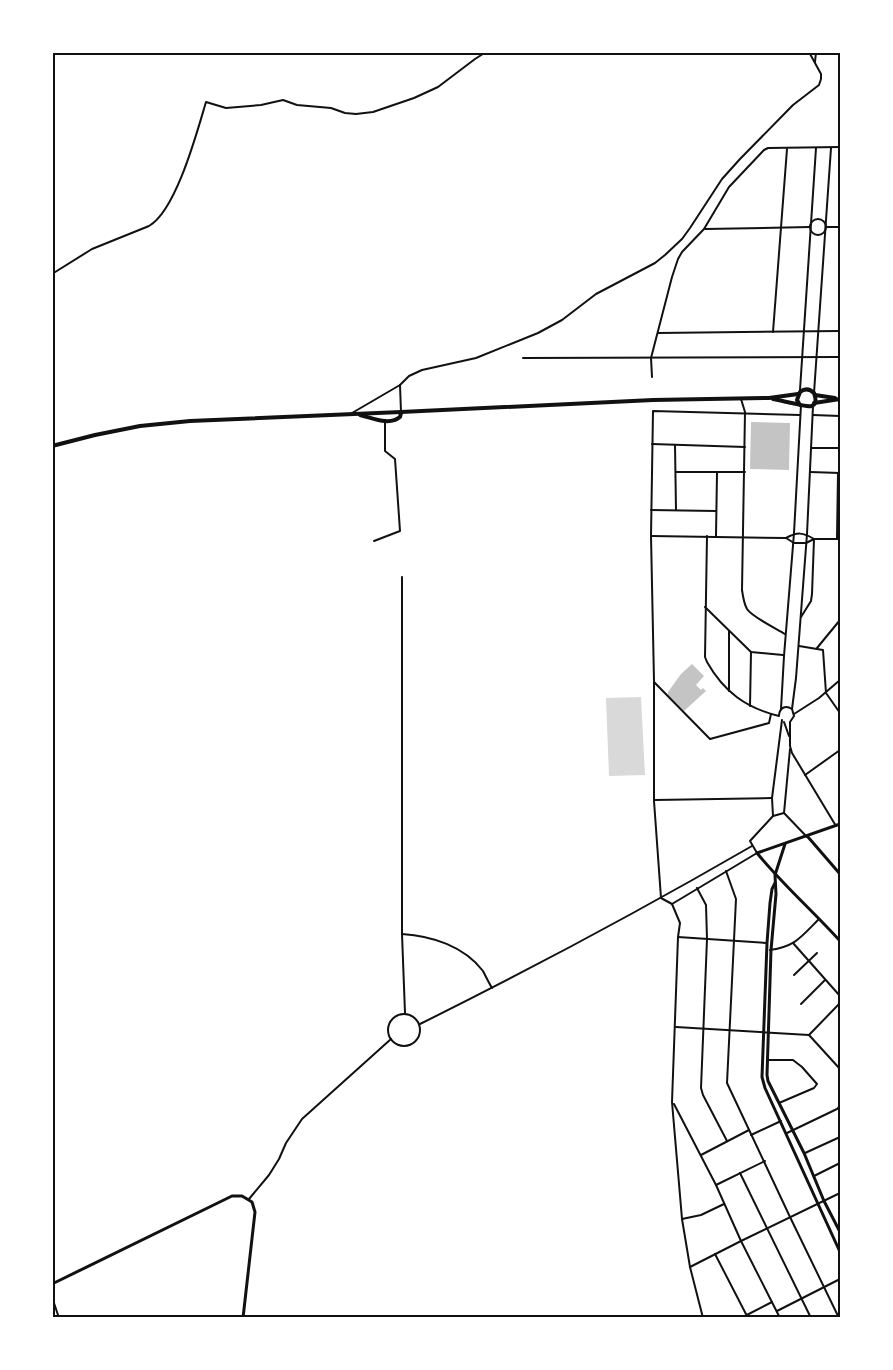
<svg xmlns="http://www.w3.org/2000/svg" width="893" height="1370" viewBox="0 0 893 1370" font-family="Barlow,sans-serif">
<style>
.water{fill:#d9d9d9}
.building{fill:#c4c4c4}
.lines{fill:none;stroke-linecap:round;stroke-linejoin:round}
.minor{stroke:#111;stroke-width:2}
.tertiary{stroke:#111;stroke-width:3}
.primary{stroke:#111;stroke-width:4}
.neatline{fill:none;stroke:#111;stroke-width:2}
</style>
<rect width="100%" height="100%" fill="#fff"/>
<!-- water -->
<path class="water" d="M 641,697 L 645,775 L 609,776 L 606,698 Z"/>
<!-- building -->
<g class="building">
<path d="M 751,422 L 790,423 L 789,470 L 750,469 Z"/>
<path d="M 692,664 L 704,676 L 696,685 L 701,690 L 703,688 L 706,691 L 684,711 L 668,695 L 668,692 L 681,674 Z"/>
</g>
<g class="lines">
<!-- minor -->
<g class="minor">
<path d="M 815,62 L 816,52"/>
<circle cx="818" cy="227" r="8"/>
<path d="M 826,227 L 840,227"/>
<path d="M 705,229 L 810,227"/>
<path d="M 52,274 L 92,249 L 149,226 C 176,211 197,132 206,102 L 226,108 L 261,105 L 283,100 L 297,105 L 331,108 L 345,113 L 356,114 L 373,112 L 414,98 L 438,87 L 475,59 L 486,52"/>
<path d="M 773,332 L 787,149"/>
<path d="M 658,333 L 840,331"/>
<path d="M 523,358 L 840,357"/>
<path d="M 652,377 L 651,358 L 672,277 L 678,259 L 682,252 L 704,229 L 729,187 L 764,150 L 768,148 L 840,147"/>
<path d="M 400,385 L 401,412"/>
<path d="M 800,390 L 816,148"/>
<path d="M 814,393 L 831,148"/>
<path d="M 741,399 L 745,412 L 742,590 C 743,597 744,604 747,609 C 752,617 777,629 785,634"/>
<path d="M 813,406 L 807,534 L 796,678 L 792,709 L 794,716 L 790,722 L 790,746 L 792,753 L 836,826"/>
<path d="M 352,413 L 400,385 L 409,376 L 422,370 L 476,358 L 538,333 L 562,320 L 596,294 L 655,263 L 665,255 L 682,239 L 690,228 L 722,179 L 740,159 L 793,105 L 819,85 L 821,79 L 821,74 L 809,52"/>
<path d="M 813,415 L 840,416"/>
<path d="M 652,444 L 745,447"/>
<path d="M 675,445 L 676,510"/>
<path d="M 811,448 L 840,448"/>
<path d="M 676,472 L 745,472"/>
<path d="M 810,472 L 840,473"/>
<path d="M 651,510 L 716,511"/>
<path d="M 651,536 L 786,538 C 797,532 803,532 814,539"/>
<path d="M 707,536 L 705,657 L 707,662 C 724,692 746,708 779,716"/>
<path d="M 716,536 L 717,473"/>
<path d="M 786,538 L 794,543 L 806,543 L 814,539 L 840,539"/>
<path d="M 837,538 L 838,473"/>
<path d="M 374,541 L 400,531 L 395,459 L 385,451 L 385,421"/>
<path d="M 402,577 L 402,934 L 405,1013"/>
<path d="M 705,607 L 751,652 L 783,655"/>
<path d="M 801,617 L 811,601 L 812,594 L 814,539"/>
<path d="M 799,646 L 823,650 L 826,693 L 840,713"/>
<path d="M 817,648 L 840,620"/>
<path d="M 654,682 L 710,739 L 769,723 L 771,714"/>
<path d="M 729,691 L 729,631"/>
<path d="M 750,706 L 751,652"/>
<path d="M 781,709 L 784,656 L 794,533 L 801,405"/>
<path d="M 794,714 L 819,698 L 840,680"/>
<path d="M 779,715 C 780,707 786,705 792,709"/>
<path d="M 782,720 L 772,798 L 773,816 L 750,841 L 757,853 L 672,904 L 661,898 L 654,801 L 654,681 L 651,536 L 653,411 L 800,415"/>
<path d="M 784,722 L 789,736"/>
<path d="M 805,775 L 840,750"/>
<path d="M 655,800 L 772,798"/>
<path d="M 784,813 L 790,749"/>
<path d="M 773,816 L 784,813 L 807,837"/>
<path d="M 726,871 L 736,899 L 727,1083 L 790,1217 L 839,1318"/>
<path d="M 697,888 L 706,905 L 707,939 L 701,1088 L 703,1095 L 727,1141"/>
<path d="M 672,904 L 680,923 L 678,937 L 672,1102 L 682,1219 L 690,1267 L 703,1318"/>
<path d="M 402,934 C 432,936 464,946 483,971 C 486,977 489,983 492,988"/>
<path d="M 678,937 L 767,943"/>
<path d="M 793,943 L 840,996"/>
<path d="M 770,950 C 796,946 801,937 819,919"/>
<path d="M 794,975 L 817,953"/>
<path d="M 801,1004 L 825,980"/>
<circle cx="404" cy="1030" r="16"/>
<path d="M 420,1024 C 533,968 643,909 752,846"/>
<path d="M 676,1027 L 809,1035 L 840,1069"/>
<path d="M 809,1035 L 840,1003"/>
<path d="M 768,1060 L 793,1060 L 802,1067 L 817,1084 L 814,1088 L 779,1103"/>
<path d="M 674,1104 L 716,1185 L 741,1241 L 780,1318"/>
<path d="M 787,1133 L 837,1109 L 840,1106"/>
<path d="M 751,1135 L 781,1121"/>
<path d="M 805,1153 L 840,1137"/>
<path d="M 701,1155 L 749,1130"/>
<path d="M 740,1173 L 811,1318"/>
<path d="M 814,1176 L 840,1163"/>
<path d="M 716,1185 L 765,1161"/>
<path d="M 249,1199 L 269,1175 L 279,1159 L 286,1143 L 302,1119 L 391,1039"/>
<path d="M 682,1219 L 701,1215 L 724,1204"/>
<path d="M 715,1254 L 748,1318"/>
<path d="M 690,1267 L 741,1241 L 840,1193"/>
<path d="M 52,1297 L 59,1318"/>
<path d="M 777,1311 L 840,1279"/>
<path d="M 741,1318 L 772,1302"/>
</g>
<!-- tertiary -->
<g class="tertiary">
<path d="M 840,824 L 757,853 C 783,885 813,911 840,941"/>
<path d="M 808,837 L 840,874"/>
<path d="M 785,844 L 775,875 L 776,894 L 771,950 L 767,1075 L 768,1081 L 804,1153 L 824,1201 L 840,1232"/>
<path d="M 775,883 L 772,889 L 770,903 L 767,943 L 762,1077 L 765,1088 L 840,1252"/>
<path d="M 52,1284 L 232,1196 L 242,1196 L 252,1202 L 255,1212 L 243,1318"/>
</g>
<!-- primary -->
<g class="primary">
<path d="M 815,395 L 835,398"/>
<path d="M 773,399 C 779,400 786,402 792,403 C 802,405 821,413 814,393 C 810,389 805,388 800,392 L 797,400 L 800,405"/>
<path d="M 814,403 L 840,399"/>
<path d="M 360,415 C 373,418 389,426 400,417 L 401,413"/>
<path d="M 52,446 L 95,435 L 140,426 L 190,421 L 401,412 L 653,400 L 769,398 L 798,394"/>
</g>
</g>
<!-- border -->
<rect width="893" height="1370" fill="none" stroke="#ffffff" stroke-width="108"/>
<rect x="54" y="54" width="785" height="1262" class="neatline"/>
</svg>
